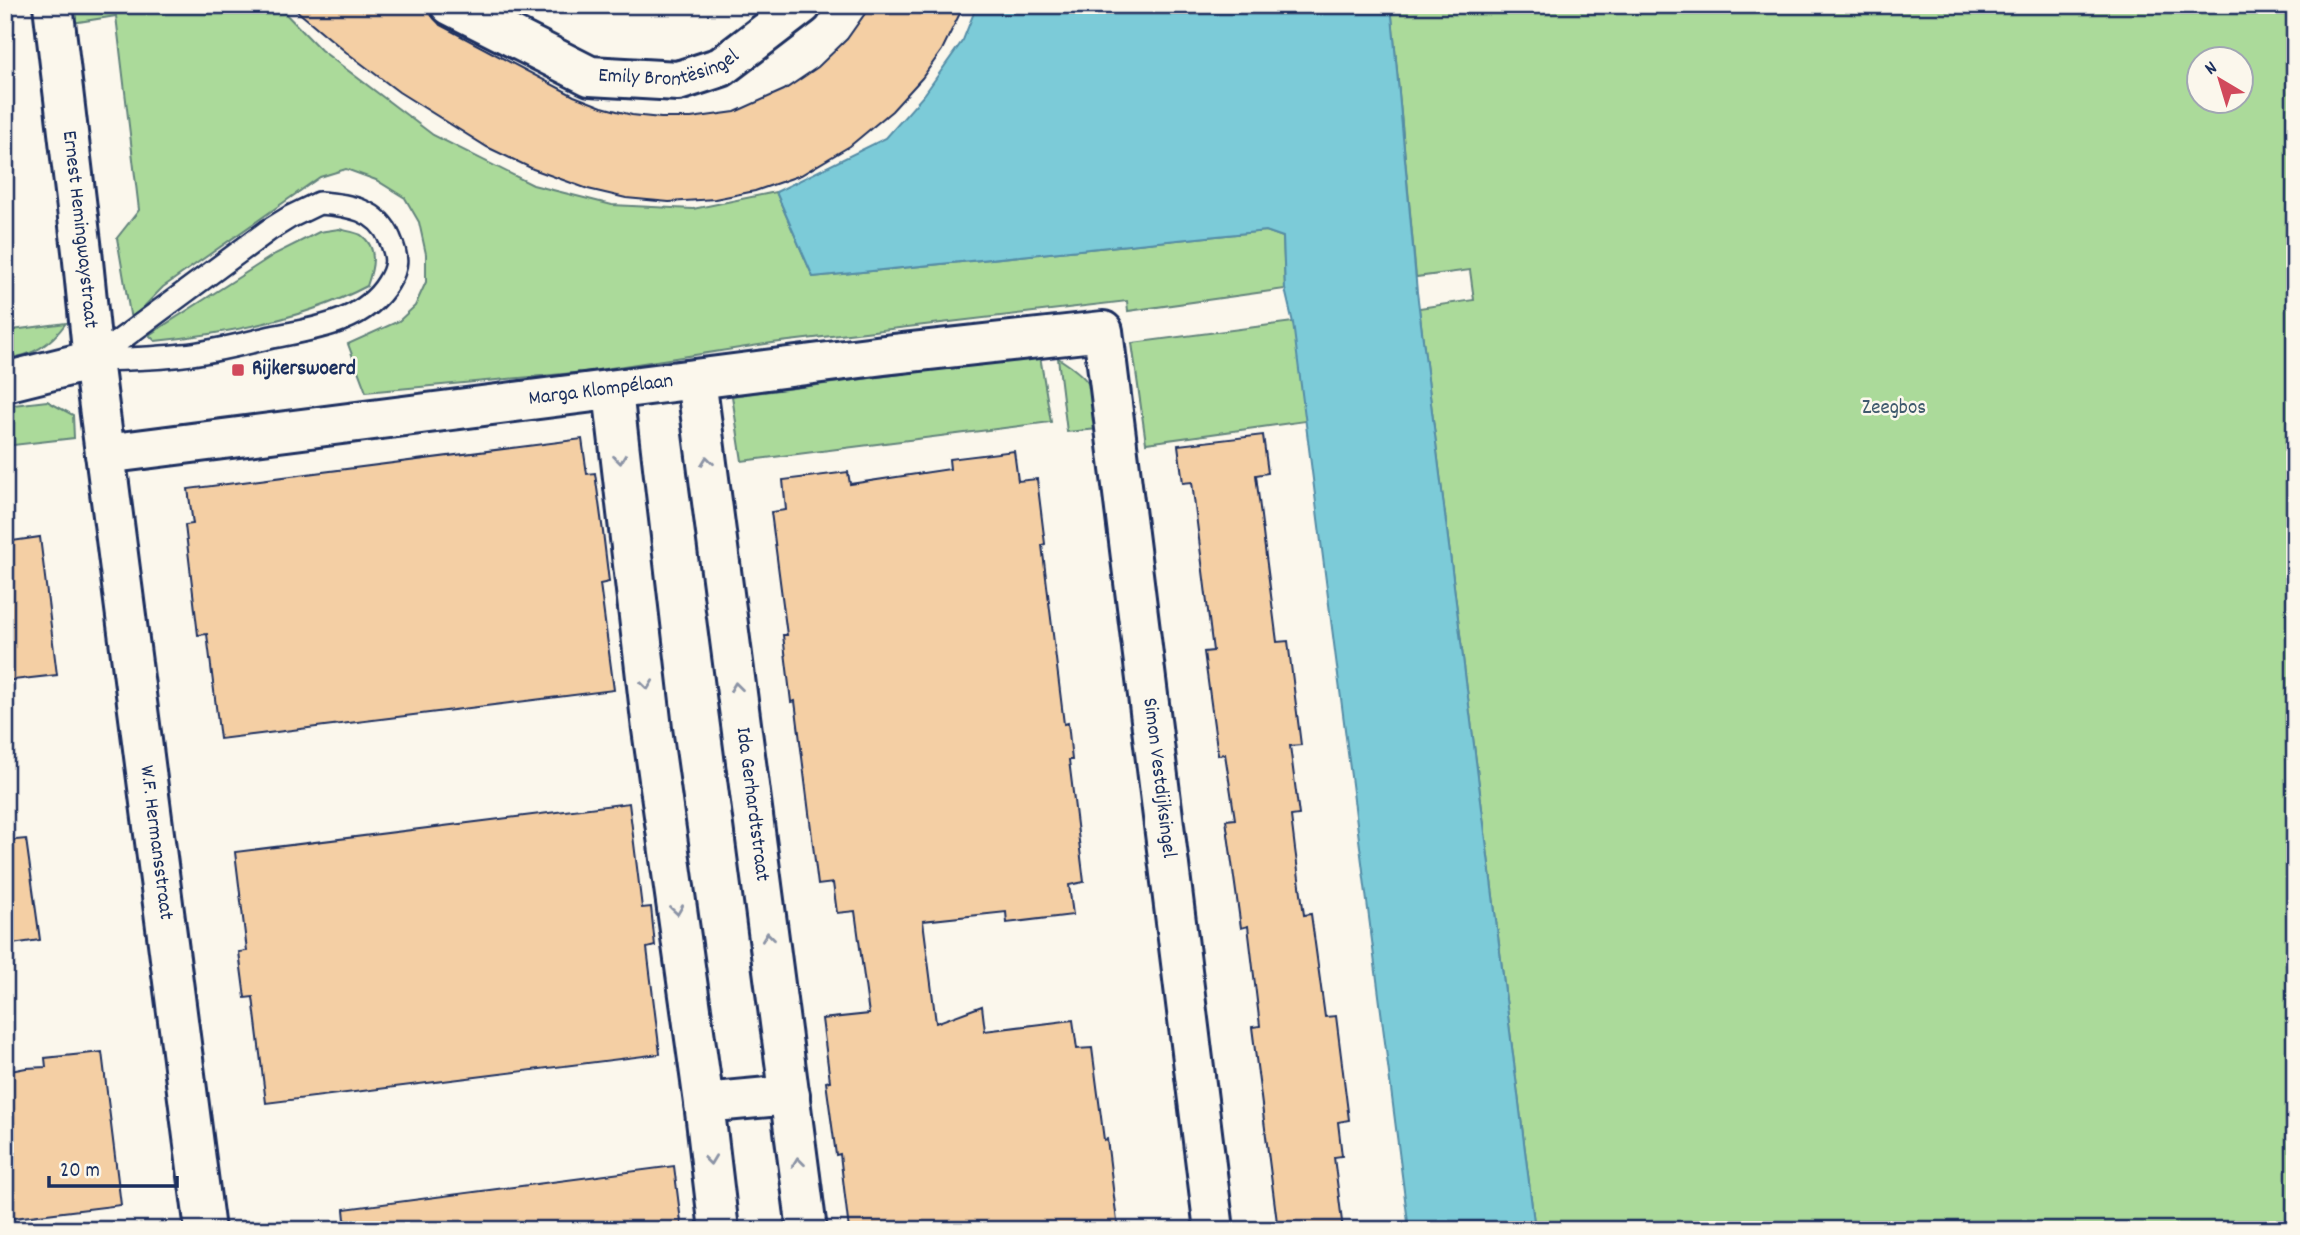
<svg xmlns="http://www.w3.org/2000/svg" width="2300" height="1235" viewBox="0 0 2300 1235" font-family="Dekko,sans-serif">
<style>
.green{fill:#abda9a;stroke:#63847c;stroke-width:2;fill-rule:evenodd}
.water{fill:#7ccbd8;stroke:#558da7;stroke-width:2}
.building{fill:#f4cfa4;stroke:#1b2f5e;stroke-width:2}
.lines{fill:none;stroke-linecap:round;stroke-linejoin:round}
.lane-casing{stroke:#1b2f5e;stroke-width:26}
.street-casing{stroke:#1b2f5e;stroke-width:44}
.secondary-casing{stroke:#1b2f5e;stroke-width:44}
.lane{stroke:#fbf7ec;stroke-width:21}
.street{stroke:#fbf7ec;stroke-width:38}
.secondary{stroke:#fbf7ec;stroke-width:38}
.oneway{stroke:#8b93a5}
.poi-dot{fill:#d1495b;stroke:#fbf7ec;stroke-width:2.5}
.labels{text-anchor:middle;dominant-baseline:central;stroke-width:5;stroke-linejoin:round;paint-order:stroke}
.street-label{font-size:21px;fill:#1b2f5e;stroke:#fbf7ec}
.poi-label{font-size:21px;font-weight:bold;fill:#1b2f5e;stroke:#fbf7ec;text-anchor:start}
.park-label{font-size:21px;fill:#3f5a6d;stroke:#fbf7ec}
</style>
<rect width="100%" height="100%" fill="#fbf7ec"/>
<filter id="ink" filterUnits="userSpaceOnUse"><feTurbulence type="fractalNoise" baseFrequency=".0143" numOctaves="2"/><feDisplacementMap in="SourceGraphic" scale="14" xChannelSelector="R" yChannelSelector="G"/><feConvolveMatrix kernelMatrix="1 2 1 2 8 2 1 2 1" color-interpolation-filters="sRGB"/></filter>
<g filter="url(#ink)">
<!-- green -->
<g class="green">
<path d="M 70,5 L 277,5 L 321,50 L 433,135 L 533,185 L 612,205 L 693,209 L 776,192 L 813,277 L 1266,231 L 1283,237 L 1285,289 L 1128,311 L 1127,301 L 772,343 L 585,372 L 366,392 L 348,344 L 399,321 L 415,306 L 426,282 L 426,254 L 419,222 L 405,198 L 376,180 L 346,169 L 320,177 L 163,287 L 131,320 L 117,238 L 139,210 L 116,16 L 72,23 Z"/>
<path d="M 1391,5 L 2295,5 L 2295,1230 L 1535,1230 L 1419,308 L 1474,300 L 1470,270 L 1416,277 ZM 2198,60 L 2240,60 L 2240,102 L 2198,102 Z"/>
<path d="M 339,229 C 346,231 355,232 361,235 C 379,248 373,269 367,286 C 305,319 224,334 155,341 L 149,335 L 275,254 L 319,232 Z"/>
<path d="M 1308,320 L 1320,419 L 1146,443 L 1132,343 Z"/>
<path d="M 66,323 C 50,345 33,356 5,359 L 5,331 Z"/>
<path d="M 1040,356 L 1051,422 L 742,461 L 732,396 Z"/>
<path d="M 1058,358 C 1096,382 1092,387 1098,429 L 1067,432 Z"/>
<path d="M 47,401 L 73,415 L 74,438 L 5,446 L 5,406 Z"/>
</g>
<!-- water -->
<path class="water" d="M 977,5 L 1391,5 L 1417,292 L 1535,1230 L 1409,1230 L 1293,323 L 1285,289 L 1283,237 L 1266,231 L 813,277 L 776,192 L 886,138 L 924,95 L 963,40 Z"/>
<!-- building -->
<g class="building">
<path d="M 290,5 L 423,5 L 440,25 L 574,96 L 602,107 L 632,115 L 661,118 L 691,118 L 735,112 L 784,90 L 818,67 L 847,39 L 871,5 L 964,5 L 942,50 L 922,78 L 892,111 L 850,146 L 801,175 L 755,191 L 715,199 L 669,202 L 626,198 L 588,189 L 533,169 L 487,147 L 399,92 L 346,52 Z"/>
<path d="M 1263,435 L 1268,473 L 1256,475 L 1264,541 L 1277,642 L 1288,641 L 1301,745 L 1290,746 L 1299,815 L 1291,816 L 1295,849 L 1304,915 L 1311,914 L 1325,1017 L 1336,1016 L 1349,1120 L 1338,1122 L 1342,1156 L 1334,1157 L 1343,1230 L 1278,1230 L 1252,1027 L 1260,1026 L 1248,926 L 1241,928 L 1226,820 L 1235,819 L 1225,754 L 1218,755 L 1204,652 L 1213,651 L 1196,515 L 1192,482 L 1183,483 L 1178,445 Z"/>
<path d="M 582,439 L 587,474 L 595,473 L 603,532 L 609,582 L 600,584 L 614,690 L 220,739 L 207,634 L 198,635 L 195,610 L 185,525 L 193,524 L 188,489 Z"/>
<path d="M 1014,451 L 1018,481 L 1037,479 L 1045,544 L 1042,545 L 1064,724 L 1068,723 L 1072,760 L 1069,760 L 1084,882 L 1069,885 L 1073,915 L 1007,923 L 1006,912 L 923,921 L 936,1023 L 982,1006 L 985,1031 L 1073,1020 L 1077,1049 L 1092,1048 L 1104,1140 L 1107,1139 L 1118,1230 L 849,1230 L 840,1154 L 836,1155 L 826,1082 L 830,1081 L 822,1019 L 869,1014 L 855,911 L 837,913 L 833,883 L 818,885 L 795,701 L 791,702 L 783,635 L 787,635 L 771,512 L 786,510 L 783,480 L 848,472 L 850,484 L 950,469 L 949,459 Z"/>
<path d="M 40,537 L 57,675 L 5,681 L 5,542 Z"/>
<path d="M 629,803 L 642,908 L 651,907 L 655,946 L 647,948 L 660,1054 L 266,1103 L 253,997 L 245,998 L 239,952 L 247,951 L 235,852 Z"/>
<path d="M 26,839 L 40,940 L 5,945 L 5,841 Z"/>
<path d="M 102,1052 L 121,1205 L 5,1219 L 5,1072 L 26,1068 L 46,1067 L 45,1058 Z"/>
<path d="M 674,1166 L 682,1230 L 346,1230 L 344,1209 Z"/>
</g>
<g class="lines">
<!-- lane casing -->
<g class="lane-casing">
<path id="lane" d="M 319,203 C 348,205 378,209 390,239 C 398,257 398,267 388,283 C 364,323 313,329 272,337 C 242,344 213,352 183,355 C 153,359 123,359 93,360 L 269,230 L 290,217 Z"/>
</g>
<!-- street casing -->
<g class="street-casing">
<g id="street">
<path id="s1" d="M 53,5 L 82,251 L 93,360 L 205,1230"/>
<path id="s2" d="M 450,5 L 590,76 L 678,81 L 721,67 L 802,5"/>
<path id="s3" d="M 696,379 L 807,1230"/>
<path d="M 613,391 L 652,729 L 704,1103 L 719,1230"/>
<path id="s4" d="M 105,454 L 884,355 L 1103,331 L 1214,1230"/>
<path d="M 704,1103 L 790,1095"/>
</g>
</g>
<!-- secondary casing -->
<g class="secondary-casing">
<path id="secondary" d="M 5,382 L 93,360"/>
</g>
<!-- lane -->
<use href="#lane" class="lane"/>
<!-- street -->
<use href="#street" class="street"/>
<!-- secondary -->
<use href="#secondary" class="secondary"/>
</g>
<!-- one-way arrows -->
<defs><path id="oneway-chevron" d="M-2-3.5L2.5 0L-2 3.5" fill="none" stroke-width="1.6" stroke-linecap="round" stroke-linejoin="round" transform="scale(1.75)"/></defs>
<g class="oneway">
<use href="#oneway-chevron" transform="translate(620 459) rotate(83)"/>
<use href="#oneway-chevron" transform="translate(707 461) rotate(-97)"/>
<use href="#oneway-chevron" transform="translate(647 685) rotate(83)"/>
<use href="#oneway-chevron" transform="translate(736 687) rotate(-97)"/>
<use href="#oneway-chevron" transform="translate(677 910) rotate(82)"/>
<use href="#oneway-chevron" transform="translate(768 937) rotate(-97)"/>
<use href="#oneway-chevron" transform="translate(710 1160) rotate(83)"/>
<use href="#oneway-chevron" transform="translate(798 1162) rotate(-97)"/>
</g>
</g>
<!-- markers -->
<rect class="poi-dot" x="231" y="363" width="14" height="14" rx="3.5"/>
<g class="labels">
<!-- street labels -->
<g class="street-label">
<text stroke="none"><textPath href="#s2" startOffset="238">Emily Brontësingel</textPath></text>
<text stroke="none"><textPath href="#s1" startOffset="226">Ernest Hemingwaystraat</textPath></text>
<text stroke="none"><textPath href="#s4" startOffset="500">Marga Klompélaan</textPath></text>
<text stroke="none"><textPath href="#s4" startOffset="1456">Simon Vestdijksingel</textPath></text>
<text stroke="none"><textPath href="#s3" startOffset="429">Ida Gerhardtstraat</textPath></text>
<text stroke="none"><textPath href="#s1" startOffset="844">W.F. Hermansstraat</textPath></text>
</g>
<!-- poi labels -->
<g class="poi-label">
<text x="252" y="370">Rijkerswoerd</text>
</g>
<!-- park labels -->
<g class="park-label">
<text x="1894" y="409">Zeegbos</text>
</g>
</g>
<!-- margin -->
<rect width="2300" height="1235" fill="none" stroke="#fbf7ec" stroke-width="28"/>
<rect x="14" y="14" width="2272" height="1207" fill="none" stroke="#1b2f5e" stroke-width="2.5" filter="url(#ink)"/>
<!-- north arrow -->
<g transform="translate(2220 80) rotate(322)"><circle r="33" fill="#fbf7ec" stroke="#a1a7b3" stroke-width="2"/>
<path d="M0-5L12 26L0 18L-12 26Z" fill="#d1495b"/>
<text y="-10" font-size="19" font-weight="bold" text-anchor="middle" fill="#1b2f5e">N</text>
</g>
<!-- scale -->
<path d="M49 1176v10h128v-10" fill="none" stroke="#1b2f5e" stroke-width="3.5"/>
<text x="60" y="1176" font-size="21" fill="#1b2f5e" stroke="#fbf7ec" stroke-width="5" paint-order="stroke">20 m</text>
</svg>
